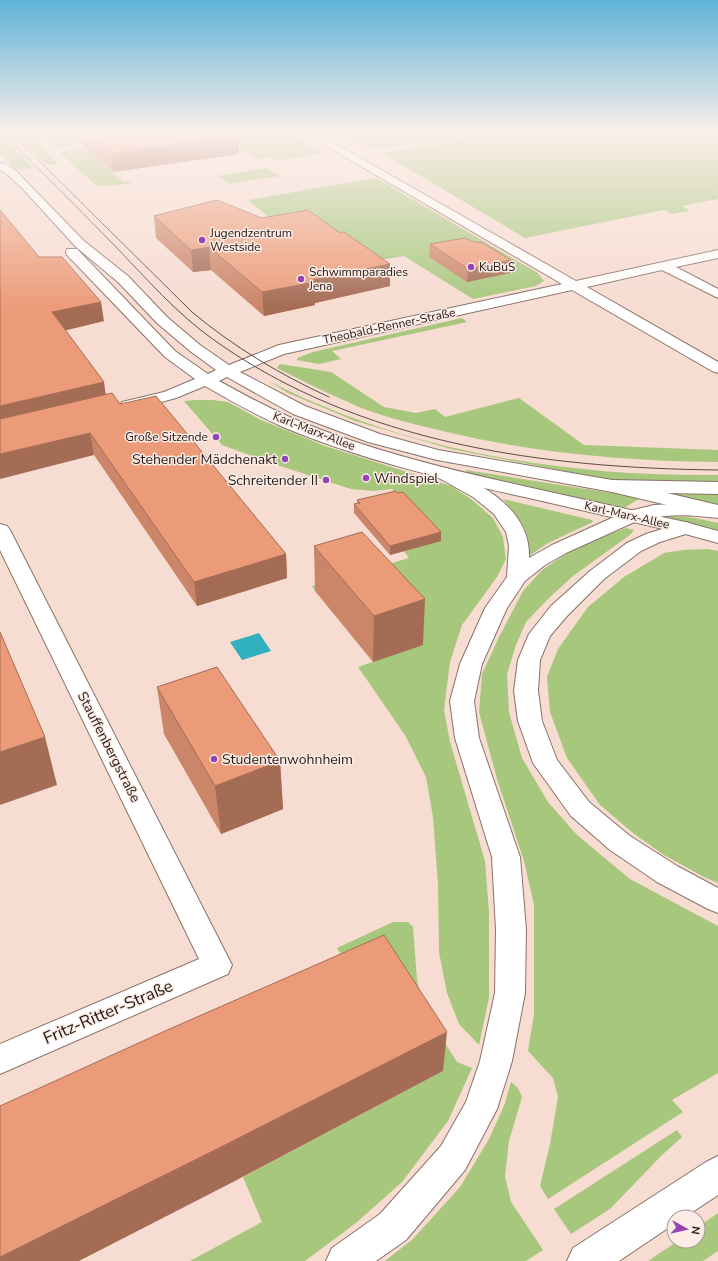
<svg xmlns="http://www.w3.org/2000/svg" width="718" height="1261" viewBox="0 0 718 1261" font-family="'Nunito Sans',sans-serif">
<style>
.green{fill:#a7c77d}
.water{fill:#31b1bf}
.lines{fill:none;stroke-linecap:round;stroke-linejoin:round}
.minor-casing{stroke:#897268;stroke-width:2}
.secondary-casing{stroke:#897268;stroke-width:2}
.primary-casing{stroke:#897268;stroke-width:2}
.minor{fill:#fff;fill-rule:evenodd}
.secondary{fill:#fff;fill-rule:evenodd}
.primary{fill:#fff;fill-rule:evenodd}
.tram{stroke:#5b4d47;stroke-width:1}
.wall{fill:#cb8568}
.shaded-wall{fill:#a56c55}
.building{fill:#ec9b79;stroke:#a56c55}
.poi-dot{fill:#9445b4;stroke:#fcece5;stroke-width:1.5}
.labels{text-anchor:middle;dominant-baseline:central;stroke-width:3;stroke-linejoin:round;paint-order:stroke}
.far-poi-label{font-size:12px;fill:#231a16;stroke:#fcece5;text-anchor:start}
.far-street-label{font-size:12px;fill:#231a16;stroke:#fcece5}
.poi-label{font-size:14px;fill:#231a16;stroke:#fcece5;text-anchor:end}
.street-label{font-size:14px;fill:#231a16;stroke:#fcece5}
.near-street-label{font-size:17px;fill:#231a16;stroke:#fcece5}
</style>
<rect width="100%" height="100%" fill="#f7dcd1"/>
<!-- green -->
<g class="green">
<path d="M 13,131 L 27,131 L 58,164 L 51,165 L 45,164 Z"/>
<path d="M 36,131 L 163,131 L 165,132 L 55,148 Z"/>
<path d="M 216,131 L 286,131 L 322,153 L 276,161 L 271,157 L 258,159 Z"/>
<path d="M 339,131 L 511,131 L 467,138 L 462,136 L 382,149 L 368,147 Z"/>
<path d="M 516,131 L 718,131 L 718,199 L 682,206 L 690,211 L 672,214 L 664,210 L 525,238 L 382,153 Z"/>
<path d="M 0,134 L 34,168 L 16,170 L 0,153 Z"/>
<path d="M 84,147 L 124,182 L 128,181 L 131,183 L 110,186 L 97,186 L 60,153 L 67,150 Z"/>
<path d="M 267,168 L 280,176 L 229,184 L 218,176 Z"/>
<path d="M 376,178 L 538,273 L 544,281 L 536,286 L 473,299 L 404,256 L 361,263 L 289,234 L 248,200 Z"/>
<path d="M 462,318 L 467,322 L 332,351 L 341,359 L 319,364 L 297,360 L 297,358 L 313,352 Z"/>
<path d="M 280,364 L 331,372 L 384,407 L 416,413 L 435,409 L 445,417 L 519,398 L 584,445 L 718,450 L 718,462 C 626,461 536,453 447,432 C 417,425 387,418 359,407 C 331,395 304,382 277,368 Z"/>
<path d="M 269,381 C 403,451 568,477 718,475 L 718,482 L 622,482 L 451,449 L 355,421 L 288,393 Z"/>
<path d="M 196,400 L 213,400 L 228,402 L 261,420 L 325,446 L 451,486 L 471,499 L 493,518 L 503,537 L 506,559 L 497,577 L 462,625 L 450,662 L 444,710 L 450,742 L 485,861 L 489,912 L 489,998 L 479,1045 L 459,1024 L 447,993 L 439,952 L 438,884 L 433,817 L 426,777 L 405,735 L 358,667 L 423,644 L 315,591 L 312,586 L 409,558 L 404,551 L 440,541 L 392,489 L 373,491 L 351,489 L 268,462 L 222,445 L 184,401 Z"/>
<path d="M 466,470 L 637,497 L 639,499 L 624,508 L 616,508 L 511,484 L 467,473 Z"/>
<path d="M 670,490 L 718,492 L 718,505 L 668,494 Z"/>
<path d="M 503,499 L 592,520 L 593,522 L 548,543 L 529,556 C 531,530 519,518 503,499 Z"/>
<path d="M 672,516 L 695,518 L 718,523 L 718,531 L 665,519 L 665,517 Z"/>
<path d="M 626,528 L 634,530 L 630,535 L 573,576 L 549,598 L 526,622 L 516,645 L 507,674 L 509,712 L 522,758 L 548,802 L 577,835 L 630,879 L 718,926 L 718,1073 L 672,1100 L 683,1112 L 548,1199 L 540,1186 L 550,1144 L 558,1097 L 553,1078 L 528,1051 L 534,1014 L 534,905 L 524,861 L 497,779 L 479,712 L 482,674 L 499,637 L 523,591 L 542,570 L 563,556 L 589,542 Z"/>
<path d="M 708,549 L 718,551 L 718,883 L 704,877 L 664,855 L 633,833 L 600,805 L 567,758 L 550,712 L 547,677 L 558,649 L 588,607 L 624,577 L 664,553 L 683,550 Z"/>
<path d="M 393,922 L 408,922 L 413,927 L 417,980 L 424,1010 L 457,1062 L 472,1068 L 448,1121 L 402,1182 L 356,1223 L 305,1261 L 190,1261 L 262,1222 L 243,1177 L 443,1071 L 359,985 L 337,948 Z"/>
<path d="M 511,1082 L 518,1088 L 522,1097 L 509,1141 L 505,1176 L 511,1202 L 543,1250 L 526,1261 L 385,1261 L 413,1239 L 460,1187 L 489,1139 L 504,1106 Z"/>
<path d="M 677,1130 L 682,1137 L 662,1155 L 610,1209 L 571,1234 L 554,1209 Z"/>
<path d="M 718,1213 L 718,1251 L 703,1261 L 648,1261 L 678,1241 L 698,1241 L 698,1227 Z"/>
</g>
<!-- water -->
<path class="water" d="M 259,633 L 271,651 L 242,660 L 230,642 Z"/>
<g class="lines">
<!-- minor casing -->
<g class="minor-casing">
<g id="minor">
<path d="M 301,131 L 313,131 L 576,281 L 718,250 L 718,258 L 676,267 L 718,289 L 718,298 L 662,270 L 587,287 L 718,362 L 718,373 L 712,371 L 572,290 L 284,354 L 240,372 L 305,406 L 380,434 L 438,450 L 612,480 L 718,505 L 718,517 L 612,492 L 437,460 L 368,442 L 293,414 L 227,377 L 219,381 C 243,394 268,408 294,419 C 370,451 451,470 532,488 C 583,499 634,511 685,522 L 692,524 L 695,528 L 692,532 L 685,534 C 633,522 581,510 529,498 C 446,480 362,460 283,427 C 256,415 231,401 205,386 L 176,398 L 128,411 L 122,410 L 120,406 L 122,402 L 164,392 L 195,379 L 165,357 L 67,255 L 66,252 L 67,249 L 77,249 L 175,351 L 208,374 L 216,370 L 190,351 L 157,323 L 118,282 L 76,247 L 23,189 L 7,174 L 0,170 L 0,163 L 5,164 L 15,170 L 84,241 L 128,276 L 167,317 L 200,345 L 229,365 L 279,345 L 562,284 Z"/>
<path d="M 0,524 L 7,526 L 10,530 L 232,965 L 228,974 L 0,1074 L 0,1044 L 199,959 L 0,550 Z"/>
</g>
</g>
<!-- secondary casing -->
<g class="secondary-casing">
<g id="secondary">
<path d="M 675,504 L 718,506 L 718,518 C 700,516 683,514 665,516 C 652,517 638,523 625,520 L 622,516 L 625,512 L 654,505 Z"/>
<path d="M 685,522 L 718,531 L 718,543 L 678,532 L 675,528 L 678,524 Z"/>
</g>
</g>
<!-- primary casing -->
<g class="primary-casing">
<g id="primary">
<path d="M 443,468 L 449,469 C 486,487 531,511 529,558 L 552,545 L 625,512 L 632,510 L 639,512 L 642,516 L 639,520 L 566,553 L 545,565 L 525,581 L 507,608 L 482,664 L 474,701 L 479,738 L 520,857 L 526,930 L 525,993 L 512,1061 L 497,1109 L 465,1170 L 406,1240 L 376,1261 L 326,1261 L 332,1248 L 380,1214 L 441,1146 L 466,1102 L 480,1061 L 495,993 L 496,930 L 492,857 L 455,738 L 450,701 L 460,664 L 485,608 L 507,577 L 509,546 L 506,532 L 494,514 L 473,497 L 437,477 L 434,473 L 437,469 Z"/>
<path d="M 612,480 L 718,482 L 718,494 L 612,492 L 605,490 L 603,486 L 605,482 Z"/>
<path d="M 685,522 L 692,524 L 695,528 L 692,532 L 660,542 L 641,551 L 604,579 L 567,616 L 550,636 L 540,660 L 538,691 L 542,721 L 557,760 L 589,802 L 630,836 L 677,866 L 718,888 L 718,913 L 708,909 L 657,882 L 610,850 L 571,816 L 533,763 L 518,721 L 514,691 L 518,660 L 529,634 L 551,606 L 590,571 L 627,543 L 646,534 Z"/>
<path d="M 718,1156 L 718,1195 L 685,1217 L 674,1217 L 674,1224 L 619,1261 L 567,1261 L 573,1248 L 706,1162 Z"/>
</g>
</g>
<!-- minor -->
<use href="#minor" class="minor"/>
<!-- secondary -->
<use href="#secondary" class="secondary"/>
<!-- primary -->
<use href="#primary" class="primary"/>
<!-- tram -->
<g class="tram">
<path d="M 0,131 C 39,169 77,207 115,246 C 146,278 177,314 214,340 C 360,444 543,468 718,470"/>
<path d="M 9,131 L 192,312 C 234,347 279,374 329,397"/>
</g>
</g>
<!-- wall -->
<g class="wall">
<path d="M 82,131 L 230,131 L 238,136 L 239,154 L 113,172 L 84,147 Z"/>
<path d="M 154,216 L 390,286 L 315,303 L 315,305 L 264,316 L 211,270 L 193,272 L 156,238 Z"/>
<path d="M 430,244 L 510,273 L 467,282 L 429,257 Z"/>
<path d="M 39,257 L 104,321 L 65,330 L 106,394 L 120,404 L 286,554 L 287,578 L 197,606 L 94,455 Z"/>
<path d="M 357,500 L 441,532 L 441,541 L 390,555 L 354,513 L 354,504 L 357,503 Z"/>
<path d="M 314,546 L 423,645 L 373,662 L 315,591 Z"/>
<path d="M 157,687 L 280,761 L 283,809 L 221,834 L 164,734 Z"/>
</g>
<!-- shaded-wall -->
<g class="shaded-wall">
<path d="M 238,136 L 239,154 L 113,172 L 111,154 Z"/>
<path d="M 209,247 L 211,270 L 193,272 L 191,250 Z"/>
<path d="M 511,260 L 510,273 L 467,282 L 468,269 Z"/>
<path d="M 390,264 L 390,286 L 315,303 L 315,305 L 264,316 L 262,292 L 312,280 Z"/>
<path d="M 101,302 L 104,321 L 55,333 L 52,312 Z"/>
<path d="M 104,382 L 107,404 L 0,429 L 0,406 Z"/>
<path d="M 90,433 L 94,455 L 0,479 L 0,454 Z"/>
<path d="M 441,532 L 441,541 L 390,555 L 390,546 Z"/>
<path d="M 286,554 L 287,578 L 197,606 L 194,582 Z"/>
<path d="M 425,599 L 423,645 L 373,662 L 374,616 Z"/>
<path d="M 45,737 L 57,785 L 0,805 L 0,752 Z"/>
<path d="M 280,761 L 283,809 L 221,834 L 215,786 Z"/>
<path d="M 447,1032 L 443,1071 L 233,1182 L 79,1261 L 0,1261 L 0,1257 Z"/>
</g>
<!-- building -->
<g class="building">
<path d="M 83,131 L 230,131 L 238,136 L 111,154 Z"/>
<path d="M 217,200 L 262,218 L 308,210 L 340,233 L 344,232 L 390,264 L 312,280 L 315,282 L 262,292 L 209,247 L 191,250 L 154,216 Z"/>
<path d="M 0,210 L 39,257 L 62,257 L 101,302 L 52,312 L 104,382 L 0,406 Z"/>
<path d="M 465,238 L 471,241 L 483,243 L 511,260 L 468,269 L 430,244 Z"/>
<path d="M 112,393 L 120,404 L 156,396 L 286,554 L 194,582 L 90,433 L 0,454 L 0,419 Z"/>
<path d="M 396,491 L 398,493 L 403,492 L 441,532 L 390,546 L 354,504 L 360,503 L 357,500 Z"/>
<path d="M 362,532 L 425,599 L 374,616 L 314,546 Z"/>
<path d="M 0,632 L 45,737 L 0,752 Z"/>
<path d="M 217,667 L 280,761 L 215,786 L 157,687 Z"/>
<path d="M 384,935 L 447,1032 L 227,1144 L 0,1257 L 0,1106 L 165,1031 Z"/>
</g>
<!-- sky -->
<linearGradient id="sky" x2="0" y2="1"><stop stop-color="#5fb3d8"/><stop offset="0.43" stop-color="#fbefea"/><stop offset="1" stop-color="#fbefea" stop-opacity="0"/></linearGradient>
<rect width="718" height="308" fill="url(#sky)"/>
<!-- markers -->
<g class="poi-dot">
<circle cx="202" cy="240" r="4"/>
<circle cx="471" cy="267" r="4"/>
<circle cx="301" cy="279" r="4"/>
<circle cx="216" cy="437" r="4"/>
<circle cx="285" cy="459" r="4"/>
<circle cx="366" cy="478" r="4"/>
<circle cx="326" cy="480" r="4"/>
<circle cx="214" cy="759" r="4"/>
</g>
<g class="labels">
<!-- far-poi labels -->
<g class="far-poi-label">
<text x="210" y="233">Jugendzentrum<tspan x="210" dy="14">Westside</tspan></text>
<text x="479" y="267">KuBuS</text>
<text x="309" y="272">Schwimmparadies<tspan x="309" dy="14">Jena</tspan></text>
<text x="208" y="437" text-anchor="end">Große Sitzende</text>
</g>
<!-- far-street labels -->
<g class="far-street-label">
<text transform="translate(389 326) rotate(-12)">Theobald-Renner-Straße</text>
<text transform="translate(314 431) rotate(21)">Karl-Marx-Allee</text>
<text transform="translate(627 515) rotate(13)">Karl-Marx-Allee</text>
</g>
<!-- poi labels -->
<g class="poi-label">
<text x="277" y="459">Stehender Mädchenakt</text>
<text x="374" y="478" text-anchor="start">Windspiel</text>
<text x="318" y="480">Schreitender II</text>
<text x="222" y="759" text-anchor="start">Studentenwohnheim</text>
</g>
<!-- street labels -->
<g class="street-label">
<text transform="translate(109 747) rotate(63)">Stauffenbergstraße</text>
</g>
<!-- near-street labels -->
<g class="near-street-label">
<text transform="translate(108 1012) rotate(-23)">Fritz-Ritter-Straße</text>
</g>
</g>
<!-- north arrow -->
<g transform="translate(686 1229) rotate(98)"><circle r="19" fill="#fcece5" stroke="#a59892"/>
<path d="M0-3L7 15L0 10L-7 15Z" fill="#9445b4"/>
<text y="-6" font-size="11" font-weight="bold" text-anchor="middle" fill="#231a16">N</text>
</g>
</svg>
